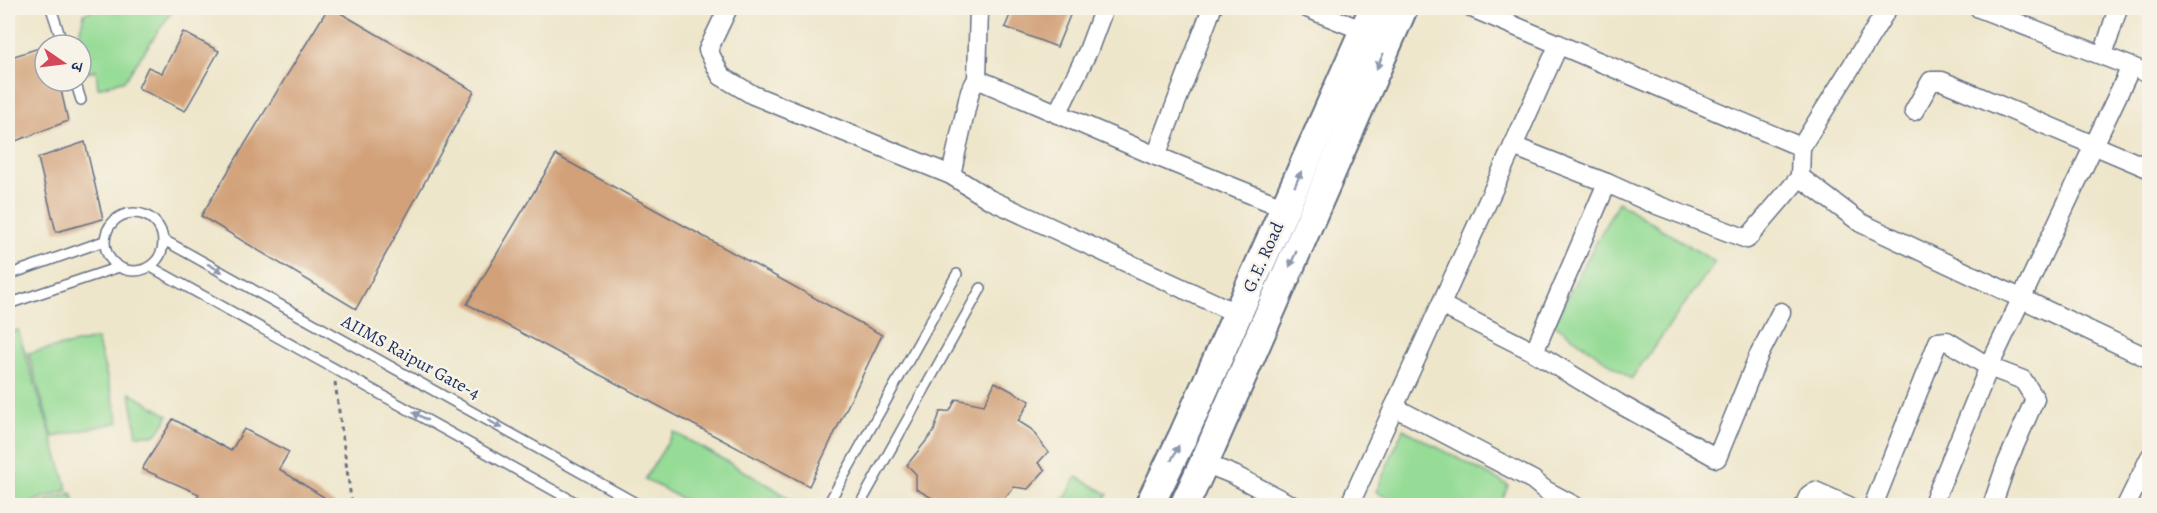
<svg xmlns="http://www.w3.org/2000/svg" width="2157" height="513" viewBox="0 0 2157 513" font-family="Alegreya,'Noto Serif Devanagari',serif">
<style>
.green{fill:#96dc96;stroke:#58867a;stroke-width:1.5}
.building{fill:#d2a179}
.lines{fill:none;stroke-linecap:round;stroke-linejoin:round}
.service-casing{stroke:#656f84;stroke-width:12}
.minor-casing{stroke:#656f84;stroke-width:21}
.primary-casing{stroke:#656f84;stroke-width:32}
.path{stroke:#656f84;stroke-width:3;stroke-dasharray:4.5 4.5;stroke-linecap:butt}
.service{stroke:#fff;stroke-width:9}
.minor{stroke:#fff;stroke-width:18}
.primary{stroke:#fff;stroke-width:28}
.oneway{fill:#8d97ae}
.labels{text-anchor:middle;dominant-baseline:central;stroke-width:5;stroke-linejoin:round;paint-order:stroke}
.street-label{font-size:18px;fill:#1b2f5e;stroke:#f7f3e8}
</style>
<rect width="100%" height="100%" fill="#f7f3e8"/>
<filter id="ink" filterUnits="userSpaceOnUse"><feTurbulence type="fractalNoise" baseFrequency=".0167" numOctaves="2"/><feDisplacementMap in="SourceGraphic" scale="12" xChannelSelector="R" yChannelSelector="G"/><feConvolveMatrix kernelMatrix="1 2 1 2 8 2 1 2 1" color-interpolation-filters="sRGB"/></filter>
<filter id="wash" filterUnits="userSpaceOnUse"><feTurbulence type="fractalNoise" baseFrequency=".008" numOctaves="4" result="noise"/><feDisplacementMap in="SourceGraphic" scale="24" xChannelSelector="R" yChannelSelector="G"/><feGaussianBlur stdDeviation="1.35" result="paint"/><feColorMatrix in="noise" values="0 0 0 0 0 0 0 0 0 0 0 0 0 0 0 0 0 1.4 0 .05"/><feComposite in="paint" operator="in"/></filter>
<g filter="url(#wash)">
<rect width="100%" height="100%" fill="#eee6ca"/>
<!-- green -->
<g class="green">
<path d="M 96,8 L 174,8 L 125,80 L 98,88 L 96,70 L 87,72 L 79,34 L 84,14 Z"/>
<path d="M 1618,202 L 1715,262 L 1631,379 L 1553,323 Z"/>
<path d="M 18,330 L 68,490 L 21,505 L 8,505 L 8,333 Z"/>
<path d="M 97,339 L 119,422 L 53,437 L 28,353 Z"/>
<path d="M 130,393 L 168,415 L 166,421 L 156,435 L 137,435 Z"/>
<path d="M 1403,429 L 1508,485 L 1501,505 L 1403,505 L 1376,492 Z"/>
<path d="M 674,432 L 772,487 L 797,505 L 693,505 L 645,479 Z"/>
<path d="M 1077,477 L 1108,494 L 1102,505 L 1061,505 Z"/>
<path d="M 72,493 L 76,505 L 33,505 Z"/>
</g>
<g id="blocks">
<!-- building -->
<g class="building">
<path d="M 328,8 L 332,8 L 474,91 L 356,309 L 201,216 Z"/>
<path d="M 1013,8 L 1073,8 L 1057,47 L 1005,27 Z"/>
<path d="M 183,32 L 219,51 L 185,111 L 138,88 L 148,67 L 162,73 Z"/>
<path d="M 45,46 L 45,81 L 59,81 L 68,121 L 8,144 L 8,58 Z"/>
<path d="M 85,142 L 103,219 L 56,232 L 38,158 Z"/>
<path d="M 556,155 L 882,335 L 809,486 L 467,304 Z"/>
<path d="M 995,382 L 1030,401 L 1018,421 L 1031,429 L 1048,452 L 1038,463 L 1045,470 L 1028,489 L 1014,487 L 997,506 L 946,506 L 916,489 L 916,474 L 907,465 L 934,431 L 940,412 L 950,411 L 956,399 L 984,405 Z"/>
<path d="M 173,419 L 231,451 L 244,429 L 289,452 L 279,469 L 338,506 L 192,506 L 199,494 L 142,469 Z"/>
</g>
</g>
</g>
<g filter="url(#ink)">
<use href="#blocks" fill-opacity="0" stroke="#656f84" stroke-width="1.5"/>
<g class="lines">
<!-- service casing -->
<g class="service-casing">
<g id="service">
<path d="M 8,8 L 9,8"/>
<path d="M 51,8 L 63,45"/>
<path d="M 75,81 L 81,100"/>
<circle cx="134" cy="242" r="29"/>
<path d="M 164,240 L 641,506"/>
<path d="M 151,267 L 582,506"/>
<path d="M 8,275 L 104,241"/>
<path d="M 8,304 L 119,267"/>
<path d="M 827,506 L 957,274"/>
<path d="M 859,506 L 981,288"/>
</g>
</g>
<!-- minor casing -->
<g class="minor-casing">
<g id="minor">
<path d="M 728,8 L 708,50 L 721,76 L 753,95 L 951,175 L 989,199 L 1238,314"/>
<path d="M 1307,8 L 1364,31"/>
<path d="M 1472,8 L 1801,147"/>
<path d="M 1979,8 L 2150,74"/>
<path d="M 1559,44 L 1513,146 L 1607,183 L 1534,352 L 1618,403 L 1717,458 L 1758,357 L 1781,312"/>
<path d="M 2103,55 L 2118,8"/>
<path d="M 977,79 L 1156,156 L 1285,208"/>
<path d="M 1914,111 L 1931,81 L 1942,81 L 2150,169"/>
<path d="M 1057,114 L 1088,51 L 1104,8"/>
<path d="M 1156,156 L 1212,8"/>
<path d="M 951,175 L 970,91 L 977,79 L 979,8"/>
<path d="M 1800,177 L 1861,223 L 2150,359"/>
<path d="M 1607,183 L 1649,202 L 1747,239 L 1800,177 L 1801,147 L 1888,8"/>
<path d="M 1441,305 L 1534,352"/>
<path d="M 1394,407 L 1533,480 L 1545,490 L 1575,506"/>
<path d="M 1204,463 L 1234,475 L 1293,506"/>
<path d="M 1349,506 L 1513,146"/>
<path d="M 1804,506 L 1809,495 L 1815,491 L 1849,506"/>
<path d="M 1873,506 L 1938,342 L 1947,341 L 1989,367 L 2023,380 L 2035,399 L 2006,465 L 1992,506"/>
<path d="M 1932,506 L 1989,367 L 2131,67"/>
<path d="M 2126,506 L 2150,457"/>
</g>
</g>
<!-- primary casing -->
<g class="primary-casing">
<g id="primary">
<path d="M 1149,506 L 1184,434 L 1374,8"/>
<path d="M 1184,506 L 1204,463 L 1403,8"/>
</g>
</g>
<!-- path -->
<path class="path" d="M 335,382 L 352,506"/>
<!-- service -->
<use href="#service" class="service"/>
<!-- minor -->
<use href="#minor" class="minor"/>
<!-- primary -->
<use href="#primary" class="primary"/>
</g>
<!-- one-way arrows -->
<defs><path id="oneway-solid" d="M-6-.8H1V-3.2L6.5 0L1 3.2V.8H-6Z" transform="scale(1.5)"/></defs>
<g class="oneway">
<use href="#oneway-solid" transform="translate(1380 61) rotate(114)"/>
<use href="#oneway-solid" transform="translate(1298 179) rotate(-66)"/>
<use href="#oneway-solid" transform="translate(1293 259) rotate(114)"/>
<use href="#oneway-solid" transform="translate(215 268) rotate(29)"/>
<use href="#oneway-solid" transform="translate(420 416) rotate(-151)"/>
<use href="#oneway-solid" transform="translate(495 424) rotate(29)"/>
<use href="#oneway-solid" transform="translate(1175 453) rotate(-64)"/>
</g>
</g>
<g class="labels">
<!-- street labels -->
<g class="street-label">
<text transform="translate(1263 257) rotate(-66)">G.E. Road</text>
<text transform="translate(411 357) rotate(29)">AIIMS Raipur Gate-4</text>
</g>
</g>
<!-- margin -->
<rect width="2157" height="513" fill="none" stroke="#f7f3e8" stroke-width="30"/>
<!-- north arrow -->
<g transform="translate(63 63) rotate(104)"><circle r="28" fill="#f7f3e8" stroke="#9fa5b1" stroke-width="1.5"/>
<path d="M0-4.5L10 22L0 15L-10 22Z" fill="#d1495b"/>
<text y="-9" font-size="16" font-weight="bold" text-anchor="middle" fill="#1b2f5e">उ</text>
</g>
</svg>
